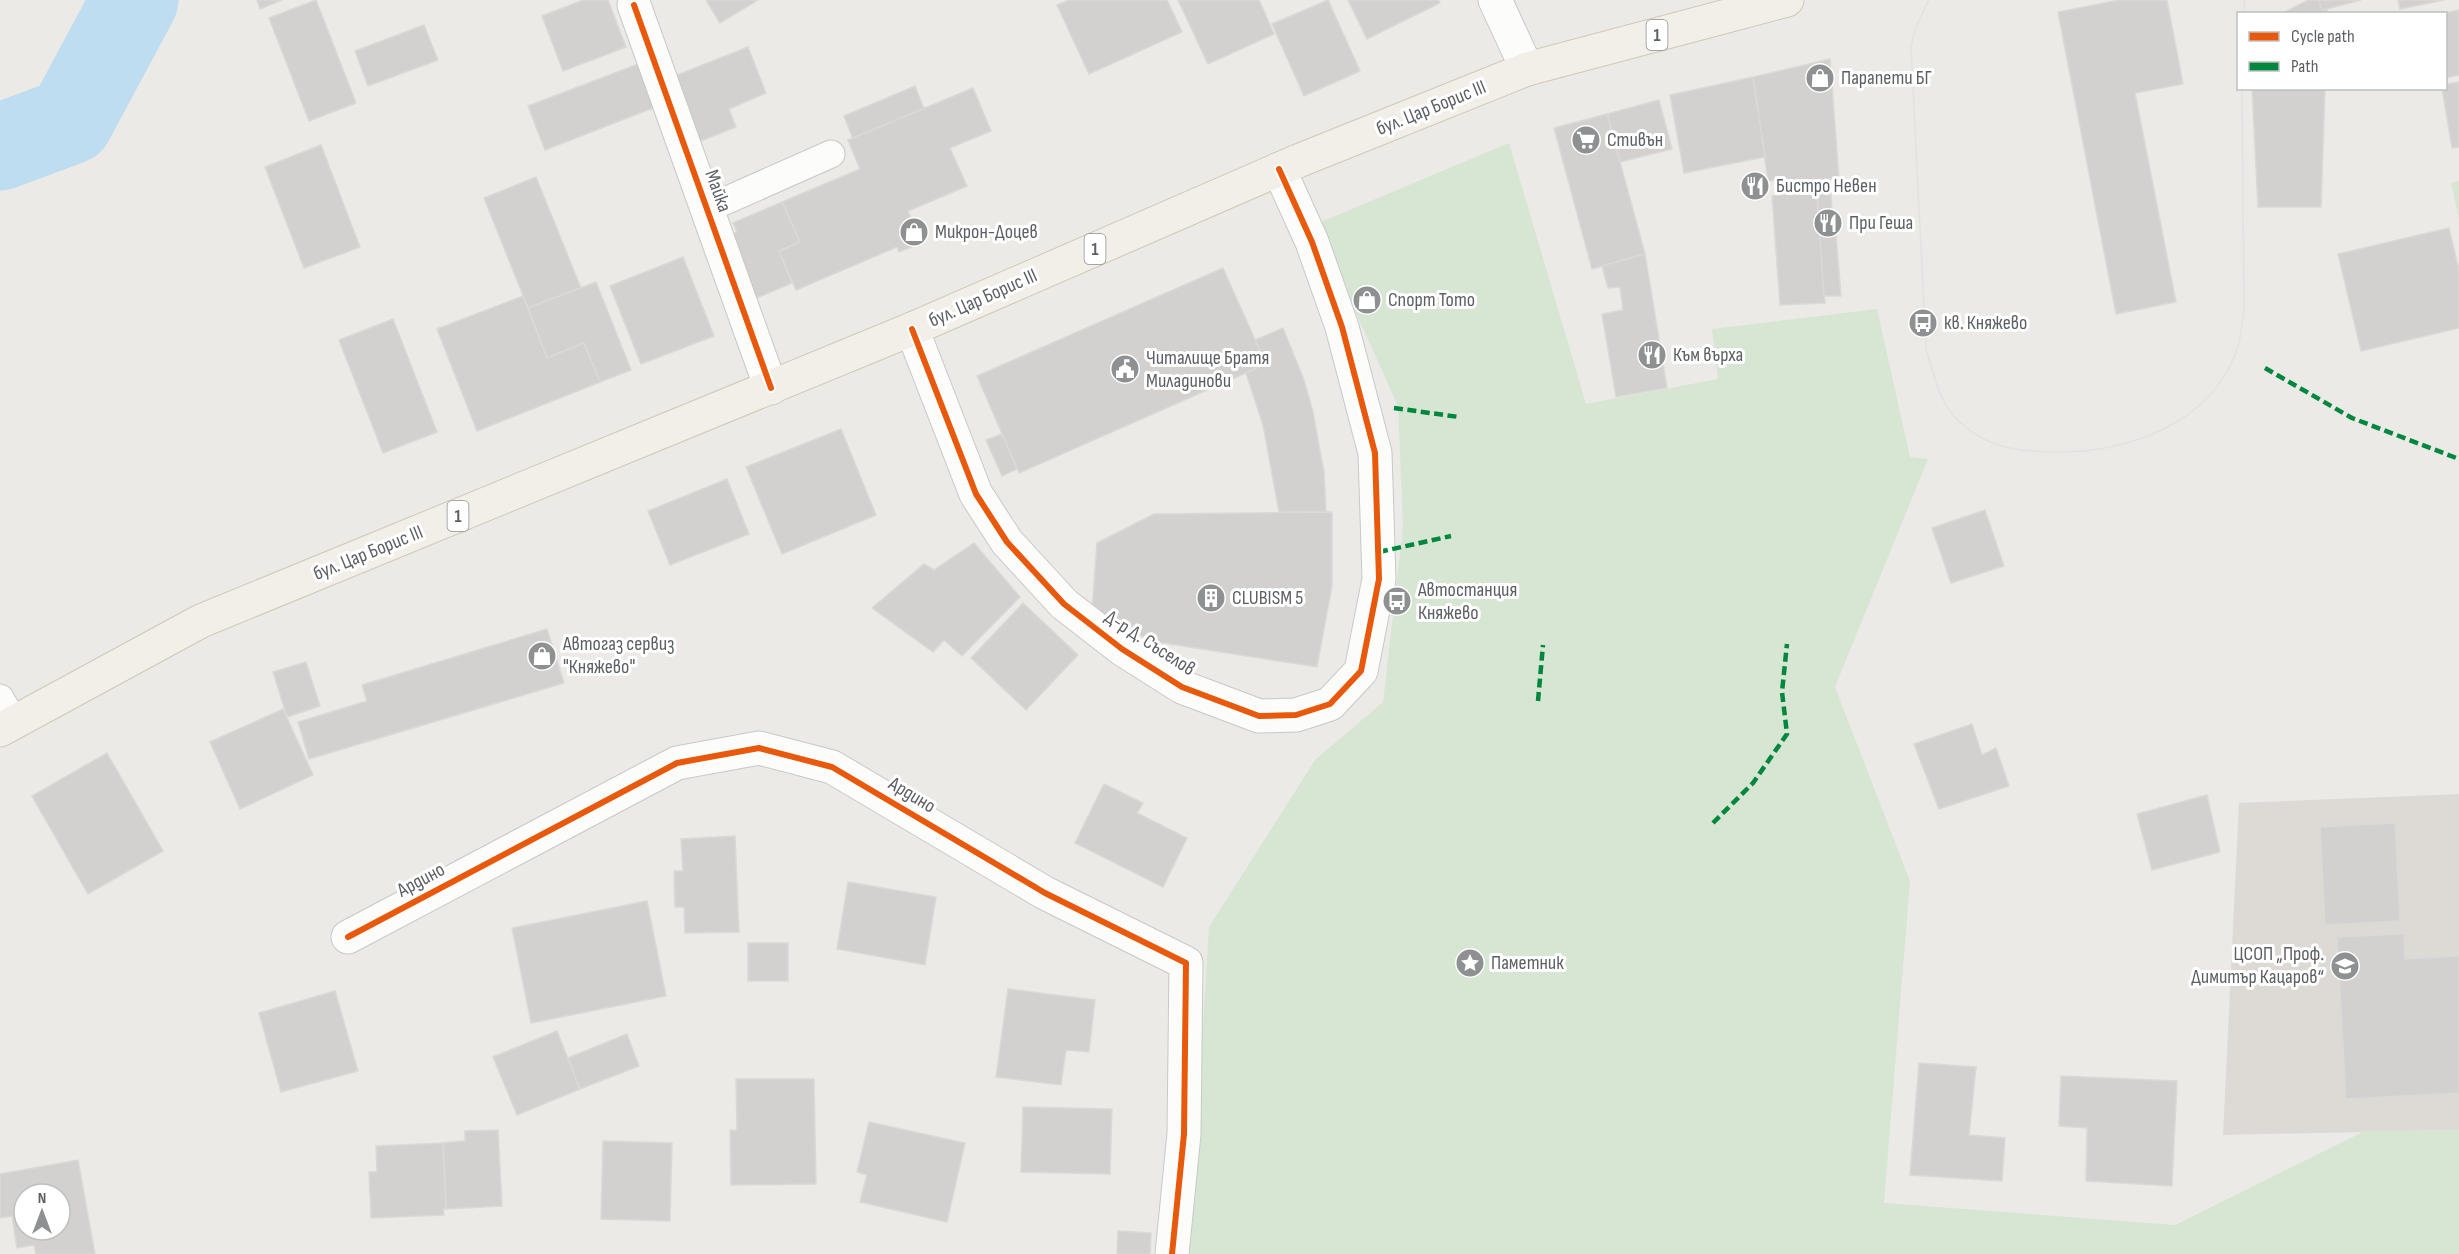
<svg xmlns="http://www.w3.org/2000/svg" width="2459" height="1254" viewBox="0 0 2459 1254" font-family="'Sofia Sans Condensed',sans-serif">
<style>
.education{fill:#dddad6}
.green{fill:#d6e6d3}
.lines{fill:none;stroke-linecap:round;stroke-linejoin:round}
.river{stroke:#beddf1;stroke-width:87}
.building{fill:#d2d1cf;stroke:#dad9d6;stroke-width:1.5;fill-rule:evenodd}
.lane-casing{stroke:#c8c8c8;stroke-width:29}
.street-casing{stroke:#c8c8c8;stroke-width:35}
.primary-casing{stroke:#d0c8b7;stroke-width:35}
.lane{stroke:#fcfcfb;stroke-width:27}
.street{stroke:#fcfcfb;stroke-width:33}
.primary{stroke:#f1efe8;stroke-width:33}
.tram{stroke:#e2e2e2;stroke-width:1.5}
.quiet{stroke:#00873e;stroke-width:4.5;stroke-dasharray:9 4.5;stroke-linecap:butt}
.cycleway-casing{stroke:#fff;stroke-width:10}
.cycleway{stroke:#e8590c;stroke-width:6}
.labels{text-anchor:middle;dominant-baseline:central;stroke-width:6;stroke-linejoin:round;paint-order:stroke}
.shield{fill:#fff;stroke:#8d8f92;stroke-width:1.5}
.shield-label{font-size:18px;font-weight:bold;fill:#5c5f63}
.poi-label{font-size:20px;fill:#5c5f63;stroke:#fff;text-anchor:start}
.street-label{font-size:20px;fill:#5c5f63;stroke:#fff}
</style>
<rect width="100%" height="100%" fill="#ebeae6"/>
<!-- education -->
<path class="education" d="M 2459,794 L 2459,1130 L 2223,1135 L 2239,803 Z"/>
<!-- green -->
<g class="green">
<path d="M 1509,143 L 1586,404 L 1718,379 L 1712,329 L 1877,309 L 1910,457 L 1928,459 L 1835,687 L 1910,881 L 1884,1203 L 2175,1225 L 2365,1131 L 2459,1130 L 2459,1254 L 1189,1254 L 1209,927 L 1315,760 L 1383,702 L 1403,527 L 1398,406 L 1316,224 Z"/>
<path d="M 2459,181 L 2459,218 L 2451,183 Z"/>
</g>
<g class="lines">
<!-- river -->
<path class="river" d="M 0,147 L 70,121 L 135,0"/>
</g>
<!-- building -->
<g class="building">
<path d="M 257,0 L 282,0 L 260,9 Z"/>
<path d="M 316,0 L 356,103 L 309,121 L 269,18 Z"/>
<path d="M 583,0 L 608,0 L 626,47 L 563,71 L 542,16 Z"/>
<path d="M 706,0 L 758,0 L 720,23 Z"/>
<path d="M 1069,0 L 1167,0 L 1182,32 L 1089,74 L 1057,5 Z"/>
<path d="M 1178,0 L 1259,0 L 1274,34 L 1208,64 Z"/>
<path d="M 1328,0 L 1360,71 L 1304,96 L 1272,24 Z"/>
<path d="M 1348,0 L 1438,0 L 1440,3 L 1367,39 Z"/>
<path d="M 2119,0 L 2167,0 L 2183,84 L 2135,93 L 2176,302 L 2116,314 L 2058,12 Z"/>
<path d="M 2308,0 L 2327,0 L 2327,14 L 2281,14 Z"/>
<path d="M 2319,0 L 2361,0 L 2322,10 Z"/>
<path d="M 2398,0 L 2444,0 L 2400,9 Z"/>
<path d="M 2459,10 L 2459,75 L 2446,78 L 2446,14 L 2441,14 Z"/>
<path d="M 424,25 L 438,60 L 368,86 L 355,51 Z"/>
<path d="M 748,47 L 766,93 L 729,109 L 736,127 L 693,144 L 667,79 Z"/>
<path d="M 1830,59 L 1839,178 L 1816,180 L 1825,303 L 1780,305 L 1772,196 L 1780,195 L 1778,180 L 1768,181 L 1753,77 Z"/>
<path d="M 641,63 L 658,106 L 545,150 L 528,106 Z"/>
<path d="M 1753,77 L 1765,157 L 1684,173 L 1670,95 Z"/>
<path d="M 2459,82 L 2459,147 L 2452,148 L 2442,88 L 2446,88 L 2446,84 Z"/>
<path d="M 915,86 L 924,109 L 853,139 L 844,116 Z"/>
<path d="M 973,88 L 991,131 L 950,148 L 967,186 L 908,211 L 921,243 L 899,252 L 897,247 L 796,290 L 779,251 L 800,242 L 782,202 L 860,169 L 848,140 Z"/>
<path d="M 2252,88 L 2325,88 L 2321,207 L 2258,207 Z"/>
<path d="M 1659,100 L 1672,149 L 1620,162 L 1607,114 Z"/>
<path d="M 1607,114 L 1645,254 L 1592,269 L 1554,128 Z"/>
<path d="M 321,145 L 360,247 L 304,268 L 265,167 Z"/>
<path d="M 536,177 L 581,288 L 528,308 L 484,198 Z"/>
<path d="M 1830,179 L 1832,211 L 1834,211 L 1841,296 L 1824,296 L 1816,180 Z"/>
<path d="M 782,202 L 800,242 L 779,251 L 792,283 L 754,299 L 727,237 L 737,232 L 733,223 Z"/>
<path d="M 2449,228 L 2459,270 L 2459,328 L 2361,351 L 2338,254 Z"/>
<path d="M 1645,254 L 1667,388 L 1616,397 L 1602,314 L 1623,310 L 1620,287 L 1608,288 L 1602,266 Z"/>
<path d="M 683,257 L 714,336 L 641,364 L 610,286 Z"/>
<path d="M 1223,268 L 1266,364 L 1019,473 L 977,376 Z"/>
<path d="M 596,282 L 631,370 L 600,382 L 584,343 L 547,358 L 528,308 Z"/>
<path d="M 523,296 L 547,358 L 584,343 L 600,382 L 477,431 L 437,329 Z"/>
<path d="M 393,319 L 437,432 L 383,453 L 339,340 Z"/>
<path d="M 1283,328 L 1304,380 L 1313,412 L 1324,472 L 1326,512 L 1279,512 L 1263,425 L 1246,373 L 1266,364 L 1255,340 Z"/>
<path d="M 841,429 L 876,515 L 782,554 L 746,467 Z"/>
<path d="M 1002,434 L 1017,469 L 1002,476 L 986,440 Z"/>
<path d="M 727,479 L 749,534 L 670,565 L 648,511 Z"/>
<path d="M 1985,510 L 2004,566 L 1951,583 L 1932,528 Z"/>
<path d="M 1332,512 L 1332,586 L 1317,667 L 1151,641 L 1092,610 L 1097,543 L 1154,514 Z"/>
<path d="M 974,543 L 1020,597 L 962,656 L 944,640 L 933,652 L 872,608 L 924,564 L 934,570 Z"/>
<path d="M 1023,603 L 1078,655 L 1026,710 L 971,658 Z"/>
<path d="M 547,629 L 564,683 L 309,759 L 298,722 L 367,701 L 362,685 Z"/>
<path d="M 306,662 L 320,706 L 287,717 L 273,672 Z"/>
<path d="M 283,709 L 313,775 L 240,809 L 210,742 Z"/>
<path d="M 1972,724 L 1982,755 L 1996,748 L 2009,786 L 1939,809 L 1914,744 Z"/>
<path d="M 107,753 L 163,851 L 88,894 L 32,796 Z"/>
<path d="M 1104,784 L 1143,803 L 1137,813 L 1187,838 L 1163,887 L 1075,843 Z"/>
<path d="M 2207,795 L 2220,852 L 2152,870 L 2137,814 Z"/>
<path d="M 2395,823 L 2400,921 L 2325,925 L 2320,827 Z"/>
<path d="M 735,836 L 739,932 L 685,933 L 684,907 L 675,907 L 674,871 L 683,871 L 681,839 Z"/>
<path d="M 848,882 L 936,897 L 925,965 L 837,949 Z"/>
<path d="M 647,901 L 666,996 L 531,1023 L 512,928 Z"/>
<path d="M 2404,934 L 2405,959 L 2459,956 L 2459,1093 L 2346,1099 L 2337,937 Z"/>
<rect x="748" y="943" width="40" height="38"/>
<path d="M 1008,989 L 1095,1000 L 1089,1052 L 1066,1050 L 1061,1085 L 996,1077 Z"/>
<path d="M 335,991 L 358,1071 L 281,1092 L 259,1013 Z"/>
<path d="M 557,1031 L 580,1089 L 517,1115 L 493,1057 Z"/>
<path d="M 627,1034 L 639,1066 L 580,1089 L 568,1058 Z"/>
<path d="M 1919,1063 L 1976,1067 L 1969,1135 L 2005,1138 L 2002,1181 L 1910,1175 Z"/>
<path d="M 2061,1076 L 2177,1081 L 2172,1186 L 2086,1181 L 2087,1128 L 2059,1126 Z"/>
<path d="M 736,1079 L 814,1079 L 816,1184 L 731,1185 L 730,1130 L 737,1130 Z"/>
<path d="M 1023,1107 L 1112,1109 L 1110,1174 L 1021,1172 Z"/>
<path d="M 869,1122 L 965,1143 L 947,1222 L 860,1202 L 867,1175 L 857,1172 Z"/>
<path d="M 498,1130 L 502,1206 L 446,1209 L 443,1143 L 465,1141 L 465,1131 Z"/>
<path d="M 603,1141 L 672,1143 L 670,1221 L 601,1219 Z"/>
<path d="M 443,1143 L 446,1209 L 443,1209 L 444,1215 L 371,1218 L 369,1172 L 377,1172 L 376,1146 Z"/>
<path d="M 78,1160 L 95,1254 L 36,1254 L 34,1245 L 17,1248 L 12,1216 L 0,1218 L 0,1174 ZM 24,1194 L 60,1194 L 60,1230 L 24,1230 Z"/>
<path d="M 1118,1231 L 1151,1233 L 1150,1254 L 1117,1254 Z"/>
</g>
<g class="lines">
<!-- lane casing -->
<g class="lane-casing">
<g id="lane">
<path d="M 707,209 L 831,154"/>
<path d="M 0,698 L 14,722"/>
</g>
</g>
<!-- street casing -->
<g class="street-casing">
<g id="street">
<path d="M 1495,0 L 1527,69"/>
<path d="M 634,5 L 771,388"/>
<path d="M 912,329 L 976,494 L 1007,542 L 1064,604 L 1122,649 L 1182,687 L 1259,716 L 1296,715 L 1330,704 L 1361,671 L 1379,579 L 1375,453 L 1342,327 L 1312,242 L 1279,169"/>
<path d="M 348,937 L 677,763 L 759,748 L 832,767 L 1045,893 L 1186,963 L 1184,1134 L 1172,1254"/>
</g>
</g>
<!-- primary casing -->
<g class="primary-casing">
<path id="primary" d="M 0,730 L 201,621 L 912,329 L 1298,161 L 1527,69 L 1787,0"/>
</g>
<!-- lane -->
<use href="#lane" class="lane"/>
<!-- street -->
<use href="#street" class="street"/>
<!-- primary -->
<use href="#primary" class="primary"/>
<!-- tram -->
<g class="tram">
<path d="M 1929,0 L 1915,29 L 1911,47 L 1926,349 C 1933,371 1938,398 1954,416 C 1983,448 2017,452 2058,452 C 2127,452 2207,425 2235,355 C 2241,341 2242,325 2244,310 L 2242,88"/>
<path d="M 2243,14 L 2245,0"/>
</g>
<!-- quiet -->
<g class="quiet">
<path d="M 2265,368 L 2352,418 L 2459,459"/>
<path d="M 1394,408 L 1459,417"/>
<path d="M 1379,552 L 1451,536"/>
<path d="M 1538,701 L 1543,645"/>
<path d="M 1713,823 L 1753,783 L 1787,734 L 1782,692 L 1787,644"/>
</g>
<!-- cycleway casing -->
<g class="cycleway-casing">
<g id="cycleway">
<path d="M 634,5 L 771,388"/>
<path d="M 912,329 L 976,494 L 1007,542 L 1064,604 L 1122,649 L 1182,687 L 1259,716 L 1296,715 L 1330,704 L 1361,671 L 1379,579 L 1375,453 L 1342,327 L 1312,242 L 1279,169"/>
<path d="M 348,937 L 677,763 L 759,748 L 832,767 L 1045,893 L 1186,963 L 1184,1134 L 1172,1254"/>
</g>
</g>
<!-- cycleway -->
<use href="#cycleway" class="cycleway"/>
</g>
<!-- icons -->
<defs>
<g id="shop-disc" transform="scale(1.5)"><circle r="9.5" fill="#8e9091" stroke="#fff"/><path d="M-5-2.5h2.3a2.7 3.5 0 0 1 5.4 0H5L5.5 6h-11ZM-1.5-2.5h3a1.5 2.3 0 0 0-3 0Z" fill="#fff"/></g>
<g id="supermarket-disc" transform="scale(1.5)"><circle r="9.5" fill="#8e9091" stroke="#fff"/><path d="M-6-5.5h2.5l.6 2H6L4.5 2H-2.5L-4.4-4H-6ZM-1.5 3.2a1.3 1.3 0 1 0 .1 0ZM3 3.2a1.3 1.3 0 1 0 .1 0Z" fill="#fff"/></g>
<g id="restaurant-disc" transform="scale(1.5)"><circle r="9.5" fill="#8e9091" stroke="#fff"/><path d="M-5-6h1v4h1v-4h1v4h1v-4h1v5L-1.5 .5V6h-2V.5L-5-1ZM5-6V6H3V1.5H1.5Q1.5-4 5-6Z" fill="#fff"/></g>
<g id="bus-disc" transform="scale(1.5)"><circle r="9.5" fill="#8e9091" stroke="#fff"/><path d="M-5-6H5V4H4V6H2V4H-2V6H-4V4H-5ZM-3.5-4V0h7V-4ZM-3.5 1.2v1.5H-2V1.2ZM2 1.2v1.5H3.5V1.2Z" fill="#fff"/></g>
<g id="civic-disc" transform="scale(1.5)"><circle r="9.5" fill="#8e9091" stroke="#fff"/><path d="M-.6-6.5H3V-4.5H.6V-3L4-1V1h2V6H-6V1h2V-1L-.6-3ZM-1.2 2.5V6h2.4V2.5Z" fill="#fff"/></g>
<g id="building-disc" transform="scale(1.5)"><circle r="9.5" fill="#8e9091" stroke="#fff"/><path d="M-4-6H4V6H1V3H-1V6H-4ZM-2.5-4.3h1.7v1.8h-1.7ZM.8-4.3h1.7v1.8H.8ZM-2.5-1h1.7V.8h-1.7ZM.8-1h1.7V.8H.8Z" fill="#fff"/></g>
<g id="sight-disc" transform="scale(1.5)"><circle r="9.5" fill="#8e9091" stroke="#fff"/><path d="M0-6L1.8-2.2L6-1.7L2.9 1.2L3.7 5.4L0 3.3L-3.7 5.4L-2.9 1.2L-6-1.7L-1.8-2.2Z" fill="#fff"/></g>
<g id="school-disc" transform="scale(1.5)"><circle r="9.5" fill="#8e9091" stroke="#fff"/><path d="M0-5L7-2L0 1L-7-2ZM-4 1L0 2.5L4 1V4Q0 6-4 4Z" fill="#fff"/></g>
</defs>
<g fill-rule="evenodd">
<use href="#shop-disc" x="1820" y="78"/>
<use href="#supermarket-disc" x="1586" y="140"/>
<use href="#restaurant-disc" x="1755" y="186"/>
<use href="#restaurant-disc" x="1828" y="223"/>
<use href="#shop-disc" x="914" y="232"/>
<use href="#shop-disc" x="1367" y="300"/>
<use href="#bus-disc" x="1923" y="323"/>
<use href="#restaurant-disc" x="1652" y="355"/>
<use href="#civic-disc" x="1125" y="369"/>
<use href="#building-disc" x="1211" y="598"/>
<use href="#bus-disc" x="1397" y="601"/>
<use href="#shop-disc" x="542" y="656"/>
<use href="#sight-disc" x="1470" y="963"/>
<use href="#school-disc" x="2345" y="966"/>
</g>
<g class="labels">
<!-- shield labels -->
<g class="shield">
<rect x="1646.5" y="20" width="21" height="30" rx="4.5"/>
<rect x="1084.5" y="234" width="21" height="30" rx="4.5"/>
<rect x="447.5" y="501" width="21" height="30" rx="4.5"/>
</g>
<g class="shield-label">
<text x="1657" y="35">1</text>
<text x="1095" y="249">1</text>
<text x="458" y="516">1</text>
</g>
<!-- poi labels -->
<g class="poi-label">
<text x="1841" y="78">Парапети БГ</text>
<text x="1607" y="140">Стивън</text>
<text x="1776" y="186">Бистро Невен</text>
<text x="1849" y="223">При Геша</text>
<text x="935" y="232">Микрон-Доцев</text>
<text x="1388" y="300">Спорт Тото</text>
<text x="1944" y="323">кв. Княжево</text>
<text x="1673" y="355">Към върха</text>
<text x="1146" y="358">Читалище Братя<tspan x="1146" dy="23">Миладинови</tspan></text>
<text x="1418" y="590">Автостанция<tspan x="1418" dy="23">Княжево</tspan></text>
<text x="1232" y="598">CLUBISM 5</text>
<text x="563" y="644">Автогаз сервиз<tspan x="563" dy="23">"Княжево"</tspan></text>
<text x="2324" y="954" text-anchor="end">ЦСОП „Проф.<tspan x="2324" dy="23">Димитър Кацаров“</tspan></text>
<text x="1491" y="963">Паметник</text>
</g>
<!-- street labels -->
<g class="street-label">
<text transform="translate(1431 108) rotate(-22)">бул. Цар Борис III</text>
<text transform="translate(718 191) rotate(70)">Майка</text>
<text transform="translate(983 298) rotate(-24)">бул. Цар Борис III</text>
<text transform="translate(368 553) rotate(-22)">бул. Цар Борис III</text>
<text transform="translate(1150 643) rotate(33)">Д-р Д. Съселов</text>
<text transform="translate(912 795) rotate(31)">Ардино</text>
<text transform="translate(421 880) rotate(-28)">Ардино</text>
</g>
</g>
<!-- legend -->
<rect x="2237" y="12" width="210" height="78" fill="#ffffff" stroke="#bebfc1" stroke-width="1.5"/>
<rect x="2249" y="32" width="30" height="9" fill="#e8590c" stroke="#bebfc1" stroke-width="1.5"/>
<text x="2291" y="42" font-size="18" fill="#5c5f63">Cycle path</text>
<rect x="2249" y="62" width="30" height="9" fill="#00873e" stroke="#bebfc1" stroke-width="1.5"/>
<text x="2291" y="72" font-size="18" fill="#5c5f63">Path</text>
<!-- north arrow -->
<g transform="translate(42 1212)"><circle r="28" fill="#ffffff" stroke="#bebfc1" stroke-width="1.5"/>
<path d="M0-4.5L10 22L0 15L-10 22Z" fill="#8e9091"/>
<text y="-9" font-size="16" font-weight="bold" text-anchor="middle" fill="#5c5f63">N</text>
</g>
</svg>
